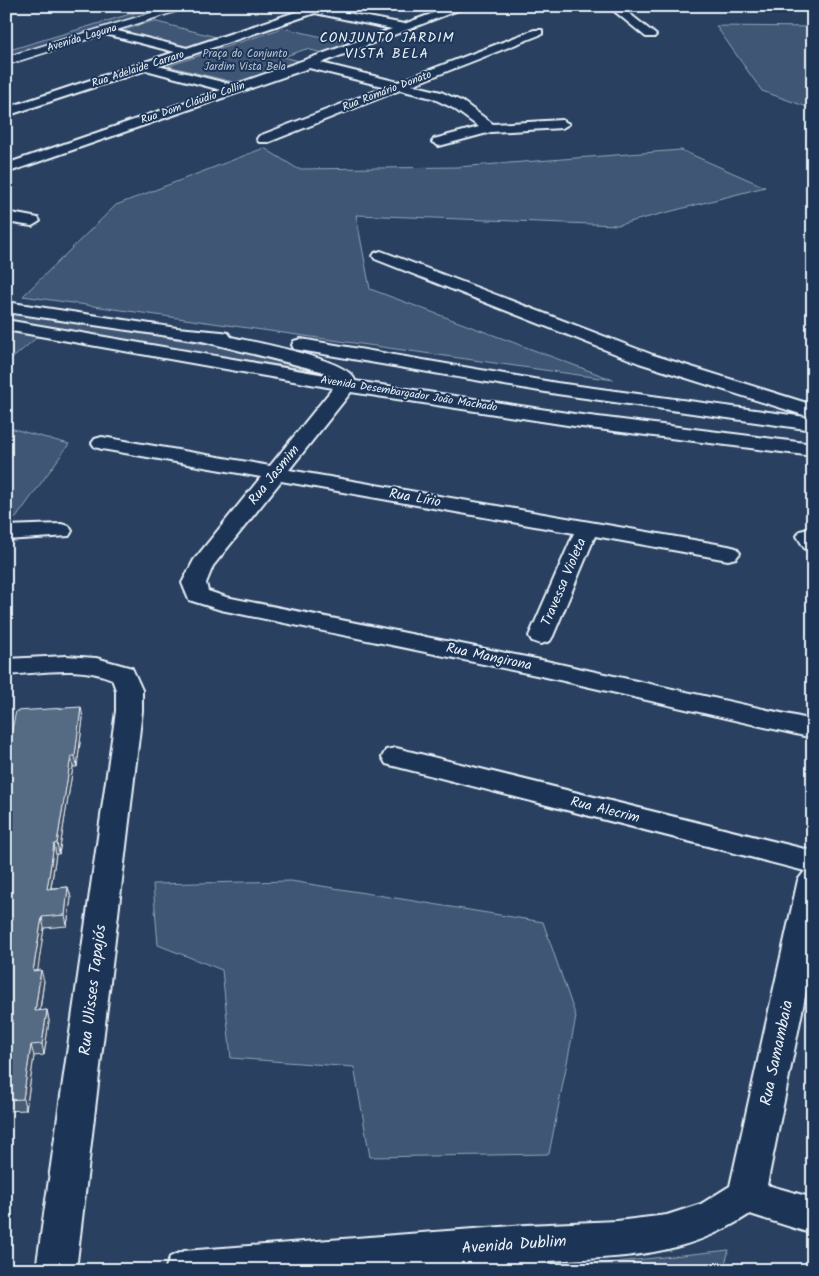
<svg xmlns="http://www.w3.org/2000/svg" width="819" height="1276" viewBox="0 0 819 1276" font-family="Kalam,sans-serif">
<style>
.green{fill:#415774;stroke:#94a4b6}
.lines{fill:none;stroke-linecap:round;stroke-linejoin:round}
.minor-casing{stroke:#e8f1f8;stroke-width:4}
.major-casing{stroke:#e8f1f8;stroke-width:3}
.minor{fill:#1d3557;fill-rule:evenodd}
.major{fill:#1d3557;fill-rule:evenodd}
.wall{fill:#495b71;stroke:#e8f1f8}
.shaded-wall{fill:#3c4a5c;stroke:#e8f1f8}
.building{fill:#556a83;stroke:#e8f1f8}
.labels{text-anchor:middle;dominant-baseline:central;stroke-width:4;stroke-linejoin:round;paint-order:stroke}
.far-street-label{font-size:11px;fill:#e8f1f8;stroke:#1d3557}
.far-park-label{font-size:11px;fill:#b6c3d0;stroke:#1d3557}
.far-quarter-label{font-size:14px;letter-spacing:1px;fill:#e8f1f8;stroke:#1d3557}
.street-label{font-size:14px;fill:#e8f1f8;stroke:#1d3557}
.near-street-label{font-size:16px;fill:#e8f1f8;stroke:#1d3557}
</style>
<rect width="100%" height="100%" fill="#294061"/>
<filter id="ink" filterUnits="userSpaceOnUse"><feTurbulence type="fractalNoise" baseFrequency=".02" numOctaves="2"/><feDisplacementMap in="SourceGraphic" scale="10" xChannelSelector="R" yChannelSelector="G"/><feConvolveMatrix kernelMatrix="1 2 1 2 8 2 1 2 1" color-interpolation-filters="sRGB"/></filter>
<g filter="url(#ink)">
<!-- green -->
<g class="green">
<path d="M 157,6 L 175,6 L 6,57 L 6,51 Z"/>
<path d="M 153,21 L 216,37 L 184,48 L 121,31 Z"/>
<path d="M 716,26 L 813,27 L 813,109 L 762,91 Z"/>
<path d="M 283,28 L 349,43 L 323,53 L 306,49 L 283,57 L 300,61 L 237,83 L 168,66 Z"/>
<path d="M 264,148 L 298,169 L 457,167 L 681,150 L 765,187 L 618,225 L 356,215 L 370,289 L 614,380 L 23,296 L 116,205 Z"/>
<path d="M 6,311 L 290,358 L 309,370 L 6,321 Z"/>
<path d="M 6,327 L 43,332 L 6,364 Z"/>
<path d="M 6,427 L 69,444 L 16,518 L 6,519 Z"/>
<path d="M 291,881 L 543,922 L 576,1017 L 549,1154 L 370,1157 L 354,1067 L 231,1058 L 222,970 L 158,945 L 153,884 Z"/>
<path d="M 729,1250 L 723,1270 L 552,1269 Z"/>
</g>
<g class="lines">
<!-- minor casing -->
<g class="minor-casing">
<g id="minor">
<path d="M 6,6 L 15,6 L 6,10 Z"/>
<path d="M 314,6 L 331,6 L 327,9 L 404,24 L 453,6 L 469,6 L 321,63 L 398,82 L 534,30 L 542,30 L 542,34 L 412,85 L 441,92 L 463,102 L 493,124 L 562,120 L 569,124 L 562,128 L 491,132 L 439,146 L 432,142 L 434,139 L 479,127 L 453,108 L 432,98 L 400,90 L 269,142 L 259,142 L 257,139 L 259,136 L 386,87 L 309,68 L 6,173 L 6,164 L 221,90 L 146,70 L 6,116 L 6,108 L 175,52 L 101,33 L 101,29 L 105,28 L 187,48 ZM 315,13 L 392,29 L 234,85 L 158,66 Z"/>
<path d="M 608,6 L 620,6 L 656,35 L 654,37 L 646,37 Z"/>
<path d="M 6,212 L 38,218 L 40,221 L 32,226 L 6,222 Z"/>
<path d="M 381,251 L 653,355 L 813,405 L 813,430 L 557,394 L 294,349 L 292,345 L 294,341 L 301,339 L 557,383 L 813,418 L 639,363 L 375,259 L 373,256 L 375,253 Z"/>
<path d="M 6,302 L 177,328 L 222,332 L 228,333 L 231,337 C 253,342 352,360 355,381 L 574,414 L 813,444 L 813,456 L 574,426 L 351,392 L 289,470 L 728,546 L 736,548 L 740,553 L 736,558 L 728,560 L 595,536 L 553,636 L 550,641 L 541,644 L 532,641 L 529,636 L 574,533 L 281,481 L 213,566 L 206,583 L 208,591 L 226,597 L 546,661 L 813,720 L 813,738 L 546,677 L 221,610 L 189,600 L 182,583 L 194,560 L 261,477 L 102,449 L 95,447 L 92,443 L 95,439 L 102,437 L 270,466 L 333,388 L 6,330 L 6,320 L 331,376 L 321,371 L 202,341 L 6,312 Z"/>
<path d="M 61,524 L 69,526 L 72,531 L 69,536 L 6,540 L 6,526 Z"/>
<path d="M 808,529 L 813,530 L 813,551 L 805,549 L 797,536 L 800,531 Z"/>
<path d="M 66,656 L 96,658 L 132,668 L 142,690 L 142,711 L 76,1270 L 36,1270 L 116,711 L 116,690 L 112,679 C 80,665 40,673 6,675 L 6,659 Z"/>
<path d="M 396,748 L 813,851 L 813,957 L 767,1185 L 813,1198 L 813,1234 L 750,1214 C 685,1257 622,1257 548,1261 L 550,1270 L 510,1270 L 509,1263 L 419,1270 L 165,1270 L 170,1257 L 184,1251 L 526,1225 L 617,1221 L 667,1215 L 701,1204 L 730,1186 L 798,880 L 805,871 L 386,764 L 382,757 L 386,750 Z"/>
</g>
</g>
<!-- major casing -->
<g class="major-casing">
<path id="major" d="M 174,6 L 193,6 L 6,65 L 6,57 Z"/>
</g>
<!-- minor -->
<use href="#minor" class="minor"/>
<!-- major -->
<use href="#major" class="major"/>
</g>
<!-- wall -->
<path class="wall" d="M 83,718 L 77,767 L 73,767 L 59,854 L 56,854 L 51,888 L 68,887 L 71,898 L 67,926 L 44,928 L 37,971 L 44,981 L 40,1011 L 47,1010 L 49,1021 L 44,1055 L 34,1056 L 26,1110 L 6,1111 L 6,757 Z"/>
<!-- shaded-wall -->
<g class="shaded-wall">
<path d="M 81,707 L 83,718 L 77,767 L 75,756 Z"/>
<path d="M 71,756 L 73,767 L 59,854 L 57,843 Z"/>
<path d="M 54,844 L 56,854 L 49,899 L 47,889 Z"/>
<path d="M 68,887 L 71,898 L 67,926 L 65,915 Z"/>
<path d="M 42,917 L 44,928 L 36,982 L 33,971 Z"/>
<path d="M 41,970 L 44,981 L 38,1022 L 35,1011 Z"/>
<path d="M 47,1010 L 49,1021 L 44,1055 L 42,1044 Z"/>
<path d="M 31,1045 L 34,1056 L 26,1110 L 23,1099 Z"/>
</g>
<!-- building -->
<path class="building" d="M 81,707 L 75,756 L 71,756 L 57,843 L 54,844 L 47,889 L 68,887 L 65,915 L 42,917 L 33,971 L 41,970 L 35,1011 L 47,1010 L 42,1044 L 31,1045 L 23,1099 L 6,1100 L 6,757 L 16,711 Z"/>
</g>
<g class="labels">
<!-- far-street labels -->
<g class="far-street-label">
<text transform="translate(82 38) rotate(-17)">Avenida Laguna</text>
<text transform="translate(138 69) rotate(-18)">Rua Adelaide Carraro</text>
<text transform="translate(387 91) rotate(-21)">Rua Romário Donato</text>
<text transform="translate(193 103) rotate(-19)">Rua Dom Cláudio Collin</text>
<text transform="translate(409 394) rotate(9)">Avenida Desembargador João Machado</text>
</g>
<!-- far-park labels -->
<g class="far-park-label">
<text x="245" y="54">Praça do Conjunto<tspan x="245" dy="13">Jardim Vista Bela</tspan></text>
</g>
<!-- far-quarter labels -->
<g class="far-quarter-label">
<text x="387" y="38">CONJUNTO JARDIM<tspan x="387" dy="16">VISTA BELA</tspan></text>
</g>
<!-- street labels -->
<g class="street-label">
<text transform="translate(274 475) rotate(-51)">Rua Jasmim</text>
<text transform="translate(415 498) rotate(10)">Rua Lírio</text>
<text transform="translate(564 582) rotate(-67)">Travessa Violeta</text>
<text transform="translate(489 657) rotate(12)">Rua Mangirona</text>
<text transform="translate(605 810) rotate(14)">Rua Alecrim</text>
</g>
<!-- near-street labels -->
<g class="near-street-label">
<text transform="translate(93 990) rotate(-83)">Rua Ulisses Tapajós</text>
<text transform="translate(777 1053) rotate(-78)">Rua Samambaia</text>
<text transform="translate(514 1245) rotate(-4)">Avenida Dublim</text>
</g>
</g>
<!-- margin -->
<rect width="819" height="1276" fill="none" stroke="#1d3557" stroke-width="25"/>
<rect x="12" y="12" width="794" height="1251" fill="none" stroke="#e8f1f8" stroke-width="2" filter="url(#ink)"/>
</svg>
